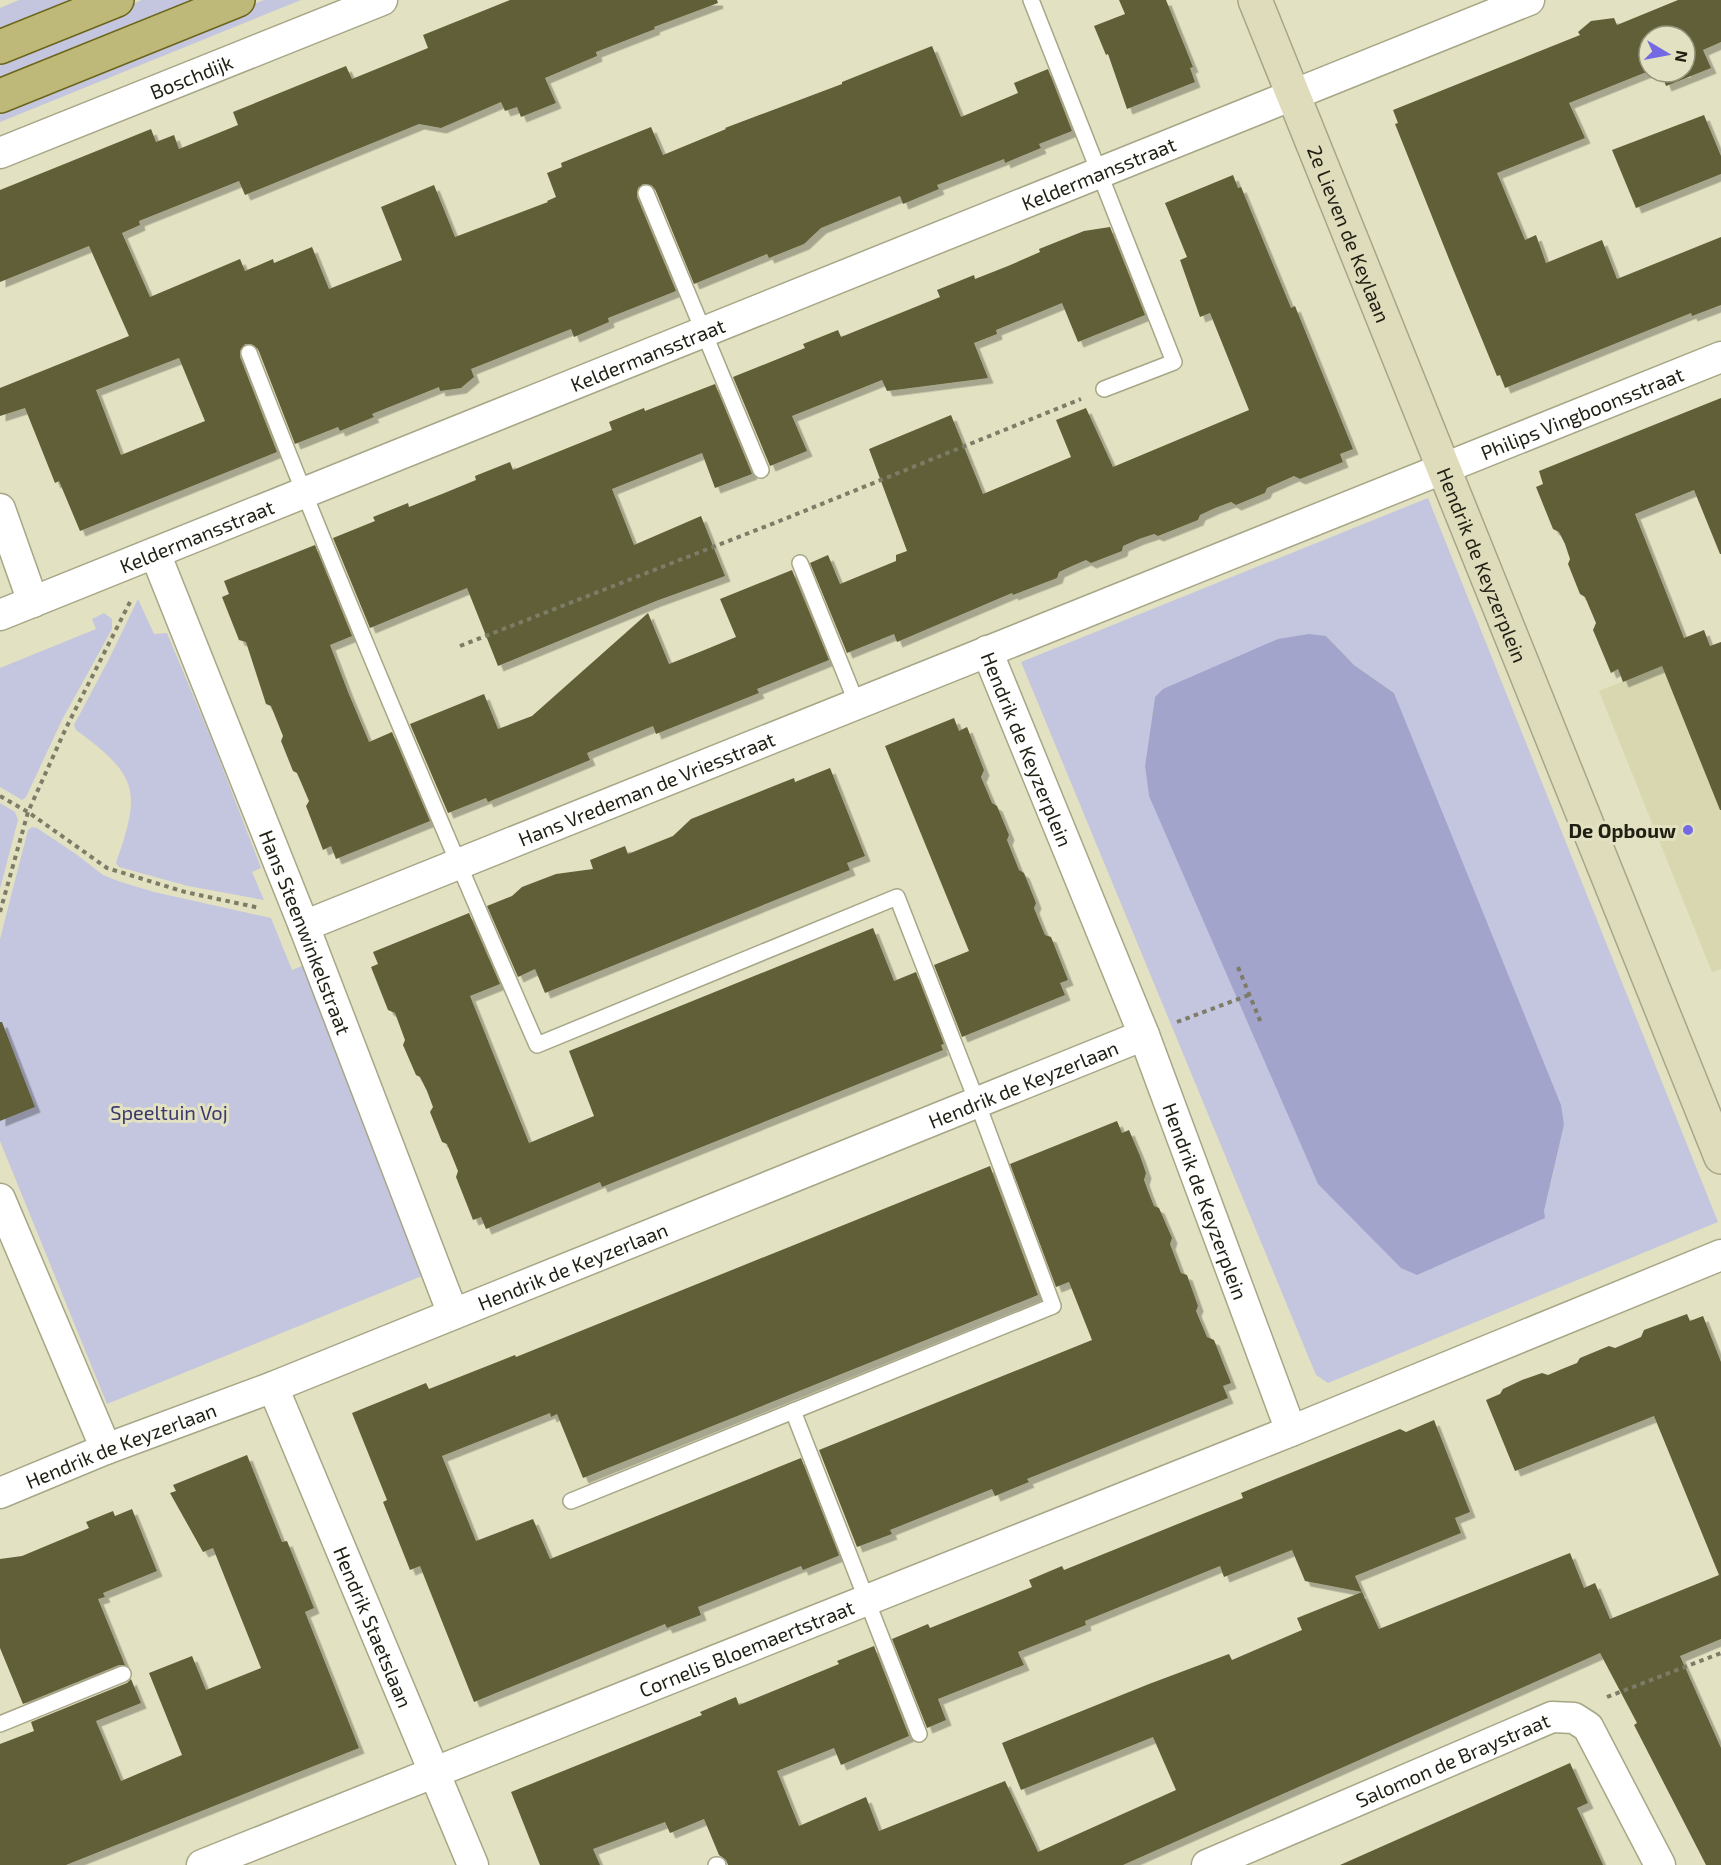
<svg xmlns="http://www.w3.org/2000/svg" width="1721" height="1865" viewBox="0 0 1721 1865" font-family="'Exo 2',sans-serif">
<style>
.built{fill:#d8d7af}
.green{fill:#c4c6df;fill-rule:evenodd}
.water{fill:#a2a4cc}
.building{fill:#615f38;fill-rule:evenodd;filter:url(#shadow)}
.lines{fill:none;stroke-linecap:round;stroke-linejoin:round}
.service-casing{stroke:#a7a687;stroke-width:18}
.minor-casing{stroke:#a7a687;stroke-width:33}
.secondary-casing{stroke:#a7a687;stroke-width:36}
.primary-casing{stroke:#6b651b;stroke-width:36}
.path{stroke:#7d7c67;stroke-width:4;stroke-dasharray:4.5 4.5;stroke-linecap:butt}
.service{stroke:#fff;stroke-width:15}
.minor{stroke:#fff;stroke-width:30}
.secondary{stroke:#dfdcbc;stroke-width:33}
.primary{stroke:#beb979;stroke-width:33}
.poi-dot{fill:#7369e4;stroke:#e2e1c1;stroke-width:2}
.labels{text-anchor:middle;dominant-baseline:central;stroke-width:6;stroke-linejoin:round;paint-order:stroke}
.street-label{font-size:20px;fill:#201f13;stroke:#e2e1c1}
.poi-label{font-size:20px;font-weight:bold;fill:#201f13;stroke:#e2e1c1;text-anchor:end}
.park-label{font-size:20px;fill:#3a386c;stroke:#e2e1c1}
</style>
<defs>
<filter id="shadow"><feDropShadow dx="5.5" dy="5.5" stdDeviation="0" flood-color="#0004"/></filter>
</defs>
<rect width="100%" height="100%" fill="#e2e1c1"/>
<!-- built -->
<path class="built" d="M 1721,642 L 1721,969 L 1712,972 L 1599,691 Z"/>
<!-- green -->
<g class="green">
<path d="M 19,0 L 93,0 L 0,38 L 0,8 Z"/>
<path d="M 142,0 L 215,0 L 0,86 L 0,58 Z"/>
<path d="M 264,0 L 301,0 L 0,122 L 0,106 Z"/>
<path d="M 1428,498 L 1718,1222 L 1328,1383 L 1316,1375 L 1021,662 ZM 1326,636 L 1354,665 L 1394,693 L 1564,1125 L 1544,1211 L 1149,796 L 1145,766 L 1155,697 Z"/>
<path d="M 138,599 L 154,634 L 167,633 L 213,743 L 261,868 L 252,872 L 264,900 L 188,886 L 119,867 L 116,863 C 141,791 139,776 76,730 L 74,725 L 108,661 Z"/>
<path d="M 104,613 L 112,619 L 112,629 L 62,720 L 26,797 L 22,800 L 0,787 L 0,668 L 96,629 L 92,619 Z"/>
<path d="M 0,803 L 15,812 L 18,820 L 0,889 Z"/>
<path d="M 32,827 L 37,828 L 76,854 L 103,875 L 118,881 L 154,892 L 271,918 L 292,970 L 302,966 L 427,1274 L 107,1404 L 0,1141 L 0,939 L 28,830 Z"/>
</g>
<!-- water -->
<path class="water" d="M 1309,634 L 1326,636 L 1354,665 L 1394,693 L 1561,1105 L 1564,1125 L 1544,1211 L 1545,1218 L 1417,1275 L 1401,1268 L 1318,1184 L 1149,796 L 1145,766 L 1155,697 L 1163,689 L 1278,639 Z"/>
<!-- building -->
<g class="building">
<path d="M 510,0 L 717,0 L 718,3 L 654,27 L 655,29 L 596,52 L 597,56 L 545,78 L 556,103 L 521,117 L 517,107 L 505,111 L 501,102 L 441,128 L 419,124 L 245,195 L 239,181 L 139,221 L 140,225 L 122,233 L 150,297 L 240,259 L 245,271 L 273,259 L 274,263 L 312,247 L 329,289 L 402,260 L 381,207 L 434,185 L 455,237 L 548,202 L 547,201 L 556,197 L 547,173 L 562,167 L 561,163 L 651,127 L 663,155 L 726,129 L 725,128 L 842,84 L 842,82 L 932,46 L 961,117 L 1018,93 L 1014,83 L 1048,69 L 1072,131 L 1039,144 L 1041,148 L 1005,163 L 1004,159 L 937,185 L 939,189 L 903,204 L 900,196 L 821,228 L 804,244 L 769,258 L 767,254 L 694,284 L 655,189 L 651,185 L 643,184 L 638,188 L 637,197 L 676,291 L 608,318 L 609,322 L 574,337 L 571,329 L 471,369 L 474,377 L 461,388 L 440,391 L 439,387 L 372,414 L 374,417 L 340,431 L 338,427 L 295,444 L 258,349 L 251,344 L 245,344 L 240,351 L 240,357 L 277,452 L 80,531 L 59,481 L 55,483 L 25,408 L 0,416 L 0,388 L 129,336 L 89,246 L 0,282 L 0,190 L 151,129 L 156,142 L 174,135 L 179,149 L 238,125 L 233,112 L 346,66 L 352,79 L 428,48 L 423,35 ZM 179,358 L 205,421 L 121,455 L 96,390 Z"/>
<path d="M 1119,0 L 1166,0 L 1193,67 L 1190,68 L 1195,82 L 1127,109 L 1108,54 L 1106,55 L 1094,26 L 1125,14 Z"/>
<path d="M 1678,0 L 1721,0 L 1721,42 L 1703,50 L 1711,68 L 1666,86 L 1661,72 L 1685,72 L 1685,36 L 1649,36 L 1649,71 L 1569,103 L 1585,138 L 1497,173 L 1525,240 L 1536,235 L 1546,263 L 1602,240 L 1617,279 L 1721,237 L 1721,305 L 1692,316 L 1691,313 L 1505,388 L 1500,375 L 1497,376 L 1453,269 L 1395,124 L 1398,123 L 1393,110 L 1580,35 L 1578,32 L 1591,21 L 1614,18 L 1617,25 Z"/>
<path d="M 1704,115 L 1721,156 L 1721,174 L 1636,208 L 1612,150 Z"/>
<path d="M 1233,175 L 1238,188 L 1241,187 L 1291,308 L 1295,306 L 1353,449 L 1340,454 L 1343,462 L 1300,479 L 1294,476 L 1267,488 L 1265,493 L 1236,505 L 1231,502 L 1215,508 L 1200,515 L 1198,520 L 1158,536 L 1154,534 L 1139,539 L 1123,546 L 1122,551 L 1091,563 L 1086,560 L 1072,566 L 1059,572 L 1057,578 L 1013,595 L 1012,593 L 897,642 L 894,634 L 847,653 L 810,563 L 828,555 L 840,584 L 896,561 L 896,555 L 907,551 L 869,449 L 951,415 L 983,494 L 1071,457 L 1056,420 L 1086,408 L 1113,467 L 1249,410 L 1210,313 L 1200,317 L 1180,260 L 1187,257 L 1165,203 Z"/>
<path d="M 1110,227 L 1145,315 L 1078,342 L 1062,303 L 1028,317 L 996,330 L 997,334 L 974,343 L 988,378 L 887,391 L 882,380 L 792,416 L 807,451 L 770,466 L 733,377 L 805,348 L 803,344 L 838,330 L 841,337 L 940,297 L 937,290 L 974,275 L 975,279 L 1008,266 L 1040,252 L 1039,249 L 1084,231 Z"/>
<path d="M 715,384 L 752,474 L 715,488 L 702,453 L 612,489 L 634,545 L 701,516 L 725,576 L 656,601 L 498,666 L 467,588 L 370,628 L 333,538 L 375,521 L 373,517 L 408,503 L 409,507 L 442,494 L 476,480 L 475,476 L 510,462 L 513,470 L 612,430 L 609,422 L 644,408 L 645,411 Z"/>
<path d="M 1721,398 L 1721,554 L 1720,554 L 1694,490 L 1635,514 L 1684,638 L 1704,630 L 1710,646 L 1721,642 L 1721,810 L 1720,810 L 1662,666 L 1623,682 L 1618,669 L 1611,673 L 1593,630 L 1596,623 L 1585,597 L 1580,594 L 1568,564 L 1570,559 L 1565,544 L 1559,532 L 1553,529 L 1536,487 L 1543,484 L 1539,471 Z"/>
<path d="M 315,545 L 352,636 L 330,645 L 348,692 L 369,742 L 392,732 L 430,821 L 336,859 L 331,846 L 323,850 L 306,806 L 309,801 L 297,773 L 293,771 L 281,741 L 283,736 L 271,706 L 266,704 L 246,642 L 239,640 L 222,597 L 229,594 L 224,581 Z"/>
<path d="M 792,570 L 829,660 L 757,689 L 759,693 L 691,720 L 656,734 L 653,726 L 587,753 L 590,760 L 488,802 L 486,798 L 448,813 L 410,724 L 484,694 L 498,729 L 532,716 L 648,613 L 669,664 L 702,651 L 736,637 L 720,599 Z"/>
<path d="M 954,718 L 959,731 L 967,727 L 984,770 L 981,777 L 992,803 L 997,806 L 1009,835 L 1007,840 L 1019,870 L 1024,873 L 1036,903 L 1034,908 L 1040,923 L 1045,935 L 1051,937 L 1068,980 L 1060,983 L 1065,995 L 962,1037 L 934,965 L 969,951 L 885,746 Z"/>
<path d="M 830,768 L 865,856 L 847,863 L 850,870 L 545,993 L 535,969 L 518,977 L 487,906 L 512,896 L 522,887 L 556,874 L 593,869 L 590,860 L 625,846 L 628,854 L 673,836 L 691,819 L 794,778 L 795,782 Z"/>
<path d="M 469,913 L 500,984 L 470,996 L 529,1143 L 594,1116 L 569,1051 L 873,928 L 894,981 L 916,972 L 944,1044 L 941,1045 L 943,1050 L 602,1187 L 600,1182 L 486,1229 L 481,1217 L 473,1220 L 456,1177 L 458,1171 L 447,1144 L 442,1142 L 430,1112 L 433,1107 L 427,1091 L 420,1077 L 416,1075 L 403,1045 L 405,1040 L 395,1013 L 388,1010 L 371,967 L 378,964 L 373,952 Z"/>
<path d="M 0,1022 L 2,1022 L 35,1107 L 0,1121 Z"/>
<path d="M 1117,1121 L 1122,1133 L 1129,1130 L 1140,1156 L 1146,1173 L 1144,1180 L 1148,1191 L 1154,1206 L 1159,1208 L 1172,1238 L 1170,1244 L 1181,1273 L 1187,1275 L 1198,1306 L 1196,1311 L 1207,1337 L 1214,1340 L 1231,1383 L 1223,1386 L 1228,1398 L 1027,1479 L 1029,1482 L 995,1496 L 992,1489 L 890,1530 L 892,1534 L 857,1547 L 819,1450 L 1092,1340 L 1069,1282 L 1056,1287 L 1010,1164 Z"/>
<path d="M 990,1166 L 1038,1295 L 583,1478 L 557,1414 L 551,1417 L 550,1413 L 442,1456 L 476,1541 L 533,1519 L 550,1559 L 801,1458 L 839,1555 L 838,1556 L 803,1570 L 801,1566 L 698,1607 L 701,1615 L 667,1628 L 665,1624 L 474,1702 L 420,1566 L 410,1570 L 383,1502 L 387,1500 L 352,1413 L 426,1383 L 429,1389 L 515,1355 L 516,1357 Z"/>
<path d="M 1687,1314 L 1690,1321 L 1703,1316 L 1721,1362 L 1721,1639 L 1680,1656 L 1721,1748 L 1721,1865 L 1706,1865 L 1634,1725 L 1637,1723 L 1600,1653 L 1123,1865 L 728,1865 L 726,1860 L 719,1855 L 704,1819 L 670,1833 L 665,1822 L 593,1849 L 600,1865 L 540,1865 L 511,1792 L 702,1715 L 700,1712 L 736,1697 L 739,1705 L 839,1664 L 837,1661 L 874,1646 L 909,1736 L 841,1765 L 834,1748 L 777,1771 L 799,1826 L 866,1797 L 879,1831 L 1005,1781 L 1038,1852 L 1176,1790 L 1153,1737 L 1021,1790 L 1002,1743 L 1149,1684 L 1229,1654 L 1232,1660 L 1302,1630 L 1297,1618 L 1362,1592 L 1379,1629 L 1570,1553 L 1584,1588 L 1595,1583 L 1610,1619 L 1719,1575 L 1654,1416 L 1515,1471 L 1486,1400 L 1500,1394 L 1503,1389 L 1522,1380 L 1542,1373 L 1548,1375 L 1562,1369 L 1577,1363 L 1580,1358 L 1609,1346 L 1615,1348 L 1641,1337 L 1644,1330 Z"/>
<path d="M 1434,1420 L 1470,1512 L 1455,1518 L 1461,1533 L 1355,1576 L 1362,1592 L 1305,1581 L 1292,1550 L 1224,1577 L 1220,1566 L 1085,1621 L 1086,1625 L 1018,1652 L 1024,1665 L 938,1699 L 946,1720 L 927,1728 L 892,1639 L 928,1624 L 930,1628 L 1032,1587 L 1029,1580 L 1062,1566 L 1064,1570 L 1200,1515 L 1243,1498 L 1241,1493 L 1268,1482 L 1400,1429 L 1406,1432 Z"/>
<path d="M 247,1455 L 282,1542 L 287,1541 L 314,1608 L 305,1612 L 359,1748 L 66,1865 L 0,1865 L 0,1744 L 34,1731 L 31,1722 L 127,1683 L 131,1679 L 141,1703 L 96,1721 L 121,1781 L 182,1755 L 149,1673 L 192,1656 L 206,1690 L 261,1668 L 213,1548 L 203,1552 L 170,1493 L 176,1491 L 173,1485 Z"/>
<path d="M 132,1509 L 157,1571 L 103,1593 L 105,1597 L 98,1599 L 125,1665 L 119,1665 L 23,1704 L 0,1648 L 0,1559 L 22,1556 L 89,1528 L 86,1522 L 113,1511 L 115,1516 Z"/>
<path d="M 1570,1763 L 1588,1803 L 1577,1808 L 1603,1865 L 1340,1865 Z"/>
</g>
<g class="lines">
<!-- service casing -->
<g class="service-casing">
<g id="service">
<path d="M 1031,0 L 1174,362 L 1104,389"/>
<path d="M 646,193 L 761,470"/>
<path d="M 249,353 C 339,586 437,816 537,1045 L 897,897 L 977,1102 L 1053,1306 L 571,1501"/>
<path d="M 800,563 L 857,704"/>
<path d="M 793,1411 L 919,1734"/>
<path d="M 0,1724 L 123,1674"/>
<path d="M 716,1865 L 718,1865"/>
</g>
</g>
<!-- minor casing -->
<g class="minor-casing">
<g id="minor">
<path id="s1" d="M 0,153 L 382,0"/>
<path d="M 0,509 L 33,602"/>
<path id="s2" d="M 155,553 L 304,926 L 453,1314"/>
<path id="s3" d="M 0,615 L 1529,0"/>
<path id="s4" d="M 987,651 L 1144,1035 L 1291,1431"/>
<path id="s5" d="M 304,926 L 1721,357"/>
<path d="M 0,1199 L 106,1449"/>
<path id="s6" d="M 273,1387 L 473,1865"/>
<path id="s7" d="M 0,1493 L 106,1449 L 273,1387 L 1144,1035"/>
<path id="s8" d="M 202,1865 L 1291,1431 L 1721,1255"/>
<path id="s9" d="M 1207,1865 L 1552,1717 L 1574,1718 L 1588,1727 L 1660,1865"/>
</g>
</g>
<!-- secondary casing -->
<g class="secondary-casing">
<g id="secondary">
<path id="s10" d="M 1255,0 L 1721,1157"/>
</g>
</g>
<!-- primary casing -->
<g class="primary-casing">
<g id="primary">
<path d="M 0,47 L 117,0"/>
<path d="M 0,96 L 238,0"/>
</g>
</g>
<!-- path -->
<g class="path">
<path d="M 460,646 L 782,520 L 1081,399"/>
<path d="M 0,796 L 28,812 L 107,868 L 185,892 L 260,908"/>
<path d="M 0,912 L 28,812 L 66,728 L 130,602"/>
<path d="M 1238,967 L 1261,1023"/>
<path d="M 1177,1022 L 1249,995"/>
<path d="M 1607,1697 L 1721,1653"/>
</g>
<!-- service -->
<use href="#service" class="service"/>
<!-- minor -->
<use href="#minor" class="minor"/>
<!-- secondary -->
<use href="#secondary" class="secondary"/>
<!-- primary -->
<use href="#primary" class="primary"/>
</g>
<!-- markers -->
<circle class="poi-dot" cx="1688" cy="830" r="6"/>
<g class="labels">
<!-- street labels -->
<g class="street-label">
<text stroke="none"><textPath href="#s1" startOffset="206">Boschdijk</textPath></text>
<text stroke="none"><textPath href="#s3" startOffset="1184">Keldermansstraat</textPath></text>
<text stroke="none"><textPath href="#s10" startOffset="252">2e Lieven de Keylaan</textPath></text>
<text stroke="none"><textPath href="#s3" startOffset="698">Keldermansstraat</textPath></text>
<text stroke="none"><textPath href="#s5" startOffset="1377">Philips Vingboonsstraat</textPath></text>
<text stroke="none"><textPath href="#s3" startOffset="212">Keldermansstraat</textPath></text>
<text stroke="none"><textPath href="#s10" startOffset="609">Hendrik de Keyzerplein</textPath></text>
<text stroke="none"><textPath href="#s4" startOffset="106">Hendrik de Keyzerplein</textPath></text>
<text stroke="none"><textPath href="#s5" startOffset="369">Hans Vredeman de Vriesstraat</textPath></text>
<text stroke="none"><textPath href="#s2" startOffset="408">Hans Steenwinkelstraat</textPath></text>
<text stroke="none"><textPath href="#s7" startOffset="1102">Hendrik de Keyzerlaan</textPath></text>
<text stroke="none"><textPath href="#s4" startOffset="592">Hendrik de Keyzerplein</textPath></text>
<text stroke="none"><textPath href="#s7" startOffset="616">Hendrik de Keyzerlaan</textPath></text>
<text stroke="none"><textPath href="#s7" startOffset="130">Hendrik de Keyzerlaan</textPath></text>
<text stroke="none"><textPath href="#s6" startOffset="260">Hendrik Staetslaan</textPath></text>
<text stroke="none"><textPath href="#s8" startOffset="586">Cornelis Bloemaertstraat</textPath></text>
<text stroke="none"><textPath href="#s9" startOffset="267">Salomon de Braystraat</textPath></text>
</g>
<!-- poi labels -->
<g class="poi-label">
<text x="1676" y="830">De Opbouw</text>
</g>
<!-- park labels -->
<g class="park-label">
<text x="169" y="1112">Speeltuin Voj</text>
</g>
</g>
<!-- north arrow -->
<g transform="translate(1667 54) rotate(100)"><circle r="28" fill="#e2e1c1" stroke="#94937b" stroke-width="1.5"/>
<path d="M0-4.5L10 22L0 15L-10 22Z" fill="#7369e4"/>
<text y="-9" font-size="16" font-weight="bold" text-anchor="middle" fill="#201f13">N</text>
</g>
</svg>
